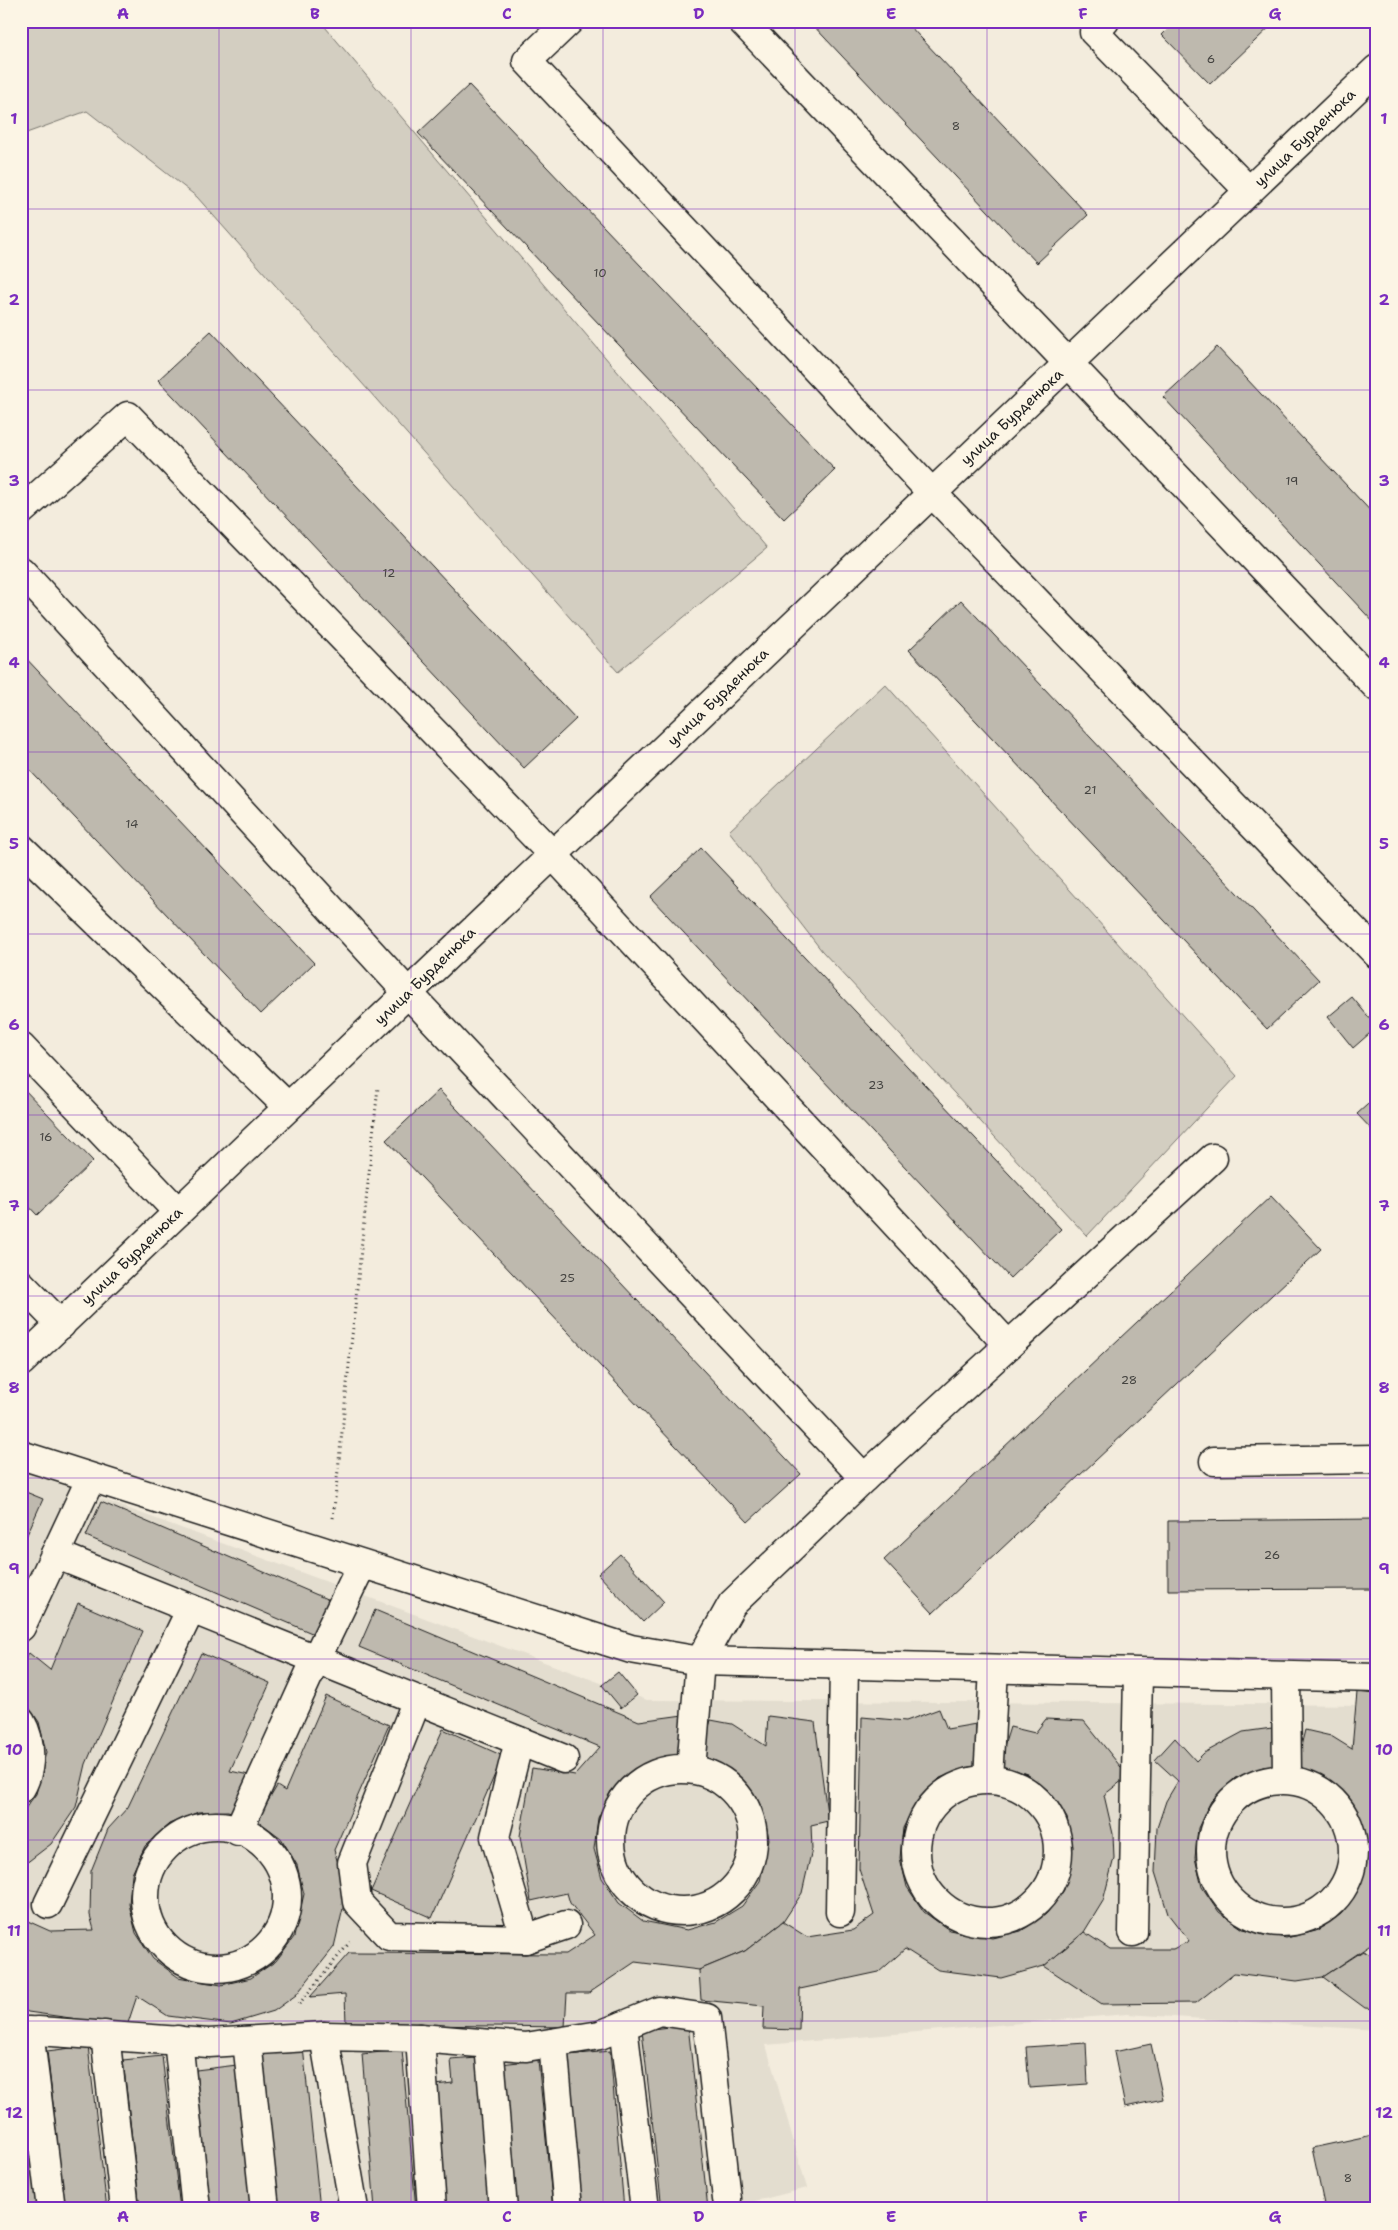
<svg xmlns="http://www.w3.org/2000/svg" width="1398" height="2230" viewBox="0 0 1398 2230" font-family="'Shantell Sans',sans-serif">
<style>
.built{fill:#e3ddcf}
.green{fill:#d3cec1;stroke:#78756e}
.building{fill:#beb9ae;stroke:#1c1c1c}
.lines{fill:none;stroke-linecap:round;stroke-linejoin:round}
.minor-casing{stroke:#1c1c1c;stroke-width:31}
.path{stroke:#1c1c1c;stroke-width:3;stroke-dasharray:1 4;stroke-linecap:butt}
.minor{stroke:#fcf5e5;stroke-width:28}
.grid{fill:none;stroke:#7b2cbf;stroke-width:1;stroke-opacity:0.55}
.labels{text-anchor:middle;dominant-baseline:central;stroke-width:5;stroke-linejoin:round;paint-order:stroke}
.number-label{font-size:12px;fill:#444340}
.street-label{font-size:15px;fill:#1c1c1c;stroke:#fcf5e5}
.neatline{fill:none;stroke:#7b2cbf;stroke-width:2}
.grid-label{font-size:16px;text-anchor:middle;font-weight:bold;fill:#7b2cbf}
</style>
<rect width="100%" height="100%" fill="#f3ecdd"/>
<filter id="ink" filterUnits="userSpaceOnUse"><feTurbulence type="fractalNoise" baseFrequency=".02" numOctaves="2"/><feDisplacementMap in="SourceGraphic" scale="10" xChannelSelector="R" yChannelSelector="G"/><feConvolveMatrix kernelMatrix="1 2 1 2 8 2 1 2 1" color-interpolation-filters="sRGB"/></filter>
<g filter="url(#ink)">
<!-- built -->
<path class="built" d="M 21,1469 L 647,1700 L 1377,1705 L 1377,2030 L 1127,2014 L 766,2045 L 807,2188 L 724,2209 L 21,2209 Z"/>
<!-- green -->
<g class="green">
<path d="M 21,21 L 320,21 L 767,548 L 618,672 L 197,197 L 87,111 L 21,135 Z"/>
<path d="M 885,684 L 1237,1076 L 1087,1236 L 822,951 L 729,831 Z"/>
</g>
<!-- building -->
<g class="building">
<path d="M 809,21 L 905,21 L 1088,215 L 1037,263 Z"/>
<path d="M 1176,21 L 1276,21 L 1210,84 L 1162,35 Z"/>
<path d="M 469,85 L 835,470 L 784,519 L 418,133 Z"/>
<path d="M 211,331 L 576,719 L 524,768 L 158,380 Z"/>
<path d="M 1217,347 L 1377,518 L 1377,626 L 1163,397 Z"/>
<path d="M 961,600 L 1319,980 L 1267,1029 L 909,650 Z"/>
<path d="M 21,653 L 314,963 L 261,1014 L 21,761 Z"/>
<path d="M 701,848 L 1061,1229 L 1010,1278 L 650,897 Z"/>
<path d="M 1352,997 L 1377,1027 L 1353,1048 L 1328,1017 Z"/>
<path d="M 21,1086 L 93,1161 L 37,1215 L 21,1198 Z"/>
<path d="M 439,1090 L 801,1474 L 748,1522 L 386,1140 Z"/>
<path d="M 1377,1096 L 1377,1135 L 1357,1114 Z"/>
<path d="M 1271,1196 L 1321,1249 L 933,1613 L 884,1560 Z"/>
<path d="M 21,1490 L 43,1499 L 21,1548 Z"/>
<path d="M 101,1502 L 329,1600 L 314,1634 L 86,1536 Z"/>
<path d="M 1377,1519 L 1377,1589 L 1168,1590 L 1168,1521 Z"/>
<path d="M 620,1554 L 664,1602 L 643,1622 L 598,1574 Z"/>
<path d="M 78,1603 L 143,1631 L 86,1764 L 76,1807 L 51,1844 L 21,1867 L 21,1814 L 36,1794 L 46,1752 L 39,1722 L 21,1696 L 21,1664 L 29,1653 L 50,1670 Z"/>
<path d="M 375,1610 L 639,1721 L 683,1715 L 680,1756 L 663,1757 L 635,1769 L 611,1791 L 598,1818 L 594,1849 L 602,1878 L 619,1903 L 643,1921 L 687,1930 L 716,1922 L 742,1906 L 760,1881 L 769,1839 L 763,1809 L 746,1783 L 722,1765 L 700,1758 L 711,1720 L 732,1724 L 766,1746 L 768,1716 L 815,1722 L 828,1821 L 811,1825 L 812,1849 L 802,1893 L 783,1922 L 745,1951 L 699,1970 L 635,1962 L 589,1993 L 567,1993 L 565,2027 L 346,2024 L 345,1994 L 310,1997 L 349,1953 L 566,1954 L 595,1935 L 570,1903 L 567,1893 L 531,1901 L 520,1836 L 532,1768 L 575,1775 L 600,1747 L 359,1647 Z"/>
<path d="M 201,1653 L 270,1683 L 230,1771 L 249,1775 L 237,1814 L 228,1811 L 198,1812 L 169,1824 L 145,1846 L 132,1874 L 129,1904 L 136,1933 L 153,1959 L 178,1977 L 221,1985 L 251,1978 L 276,1961 L 294,1937 L 304,1894 L 297,1865 L 281,1838 L 257,1820 L 277,1786 L 285,1791 L 326,1696 L 389,1725 L 334,1850 L 343,1880 L 344,1904 L 334,1947 L 296,1995 L 274,2011 L 231,2024 L 168,2016 L 137,1996 L 127,2026 L 28,2012 L 21,2008 L 21,1918 L 50,1931 L 94,1930 L 90,1915 L 91,1871 L 108,1829 L 128,1807 Z"/>
<path d="M 618,1672 L 637,1695 L 621,1708 L 602,1685 Z"/>
<path d="M 1357,1692 L 1377,1694 L 1375,1942 L 1323,1977 L 1297,1981 L 1234,1973 L 1196,2003 L 1102,2004 L 1044,1966 L 1084,1932 L 1110,1949 L 1173,1949 L 1189,1941 L 1168,1914 L 1155,1872 L 1157,1828 L 1166,1801 L 1178,1781 L 1155,1760 L 1175,1738 L 1196,1761 L 1204,1753 L 1243,1732 L 1272,1728 L 1274,1767 L 1263,1767 L 1235,1778 L 1211,1801 L 1198,1828 L 1195,1858 L 1202,1887 L 1219,1912 L 1243,1929 L 1286,1938 L 1316,1931 L 1341,1914 L 1358,1890 L 1368,1848 L 1361,1818 L 1345,1793 L 1321,1775 L 1296,1766 L 1305,1730 L 1331,1736 L 1352,1749 Z"/>
<path d="M 939,1709 L 947,1729 L 976,1724 L 976,1767 L 968,1767 L 940,1778 L 917,1801 L 903,1828 L 900,1858 L 907,1887 L 924,1912 L 949,1930 L 992,1938 L 1021,1931 L 1046,1914 L 1064,1890 L 1073,1847 L 1067,1818 L 1051,1793 L 1027,1774 L 998,1765 L 1010,1727 L 1035,1733 L 1046,1719 L 1084,1721 L 1128,1776 L 1104,1795 L 1113,1834 L 1114,1858 L 1103,1901 L 1084,1932 L 1044,1966 L 1001,1978 L 938,1970 L 905,1949 L 879,1972 L 800,1989 L 799,2030 L 763,2029 L 764,2006 L 701,2000 L 699,1970 L 745,1951 L 783,1922 L 807,1937 L 853,1930 L 874,1915 L 859,1869 L 862,1717 L 906,1721 Z"/>
<path d="M 443,1729 L 503,1756 L 432,1918 L 371,1891 Z"/>
<path d="M 1363,1951 L 1377,1958 L 1377,2009 L 1365,2008 L 1323,1977 Z"/>
<path d="M 688,2025 L 708,2209 L 662,2209 L 642,2030 Z"/>
<path d="M 1086,2043 L 1088,2084 L 1029,2088 L 1026,2047 Z"/>
<path d="M 1151,2044 L 1163,2099 L 1125,2107 L 1114,2052 Z"/>
<path d="M 88,2046 L 107,2209 L 65,2209 L 47,2051 Z"/>
<path d="M 303,2047 L 320,2209 L 279,2209 L 262,2051 Z"/>
<path d="M 402,2050 L 416,2209 L 375,2209 L 362,2054 Z"/>
<path d="M 610,2051 L 624,2209 L 582,2209 L 568,2055 Z"/>
<path d="M 162,2056 L 180,2209 L 140,2209 L 123,2060 Z"/>
<path d="M 477,2058 L 490,2209 L 446,2209 L 435,2085 L 453,2083 L 451,2060 Z"/>
<path d="M 538,2060 L 553,2209 L 514,2209 L 500,2064 Z"/>
<path d="M 21,2064 L 39,2209 L 21,2209 Z"/>
<path d="M 237,2065 L 252,2209 L 210,2209 L 196,2070 Z"/>
<path d="M 1377,2134 L 1377,2209 L 1325,2209 L 1312,2148 Z"/>
</g>
<g class="lines">
<!-- minor casing -->
<g class="minor-casing">
<g id="minor">
<path d="M 569,21 L 527,61 L 932,493 L 1377,954"/>
<path d="M 742,21 L 1377,687"/>
<path d="M 1105,21 L 1094,32 L 1249,191"/>
<path d="M 21,511 L 128,416 L 553,855 L 1008,1345"/>
<path d="M 21,571 L 408,993 L 864,1478"/>
<path d="M 21,848 L 287,1106"/>
<path d="M 21,1047 L 178,1212"/>
<path d="M 21,1284 L 61,1325"/>
<path d="M 21,1362 L 1377,69"/>
<path d="M 21,1455 L 631,1649 L 700,1661 L 1377,1678"/>
<path d="M 1214,1461 L 1377,1459"/>
<path d="M 55,1554 L 564,1759"/>
<path d="M 21,1627 L 91,1478"/>
<path d="M 1286,1676 L 1287,1779"/>
<path d="M 417,1700 L 352,1863 L 357,1902 L 389,1936 L 525,1939 L 566,1925"/>
<path d="M 21,1722 C 32,1741 32,1769 21,1788"/>
<path d="M 519,1741 L 495,1837 L 525,1939"/>
<path d="M 691,1769 L 700,1661 L 732,1604 L 864,1478 L 1213,1158"/>
<circle cx="682" cy="1840" r="71"/>
<path d="M 988,1779 L 994,1669"/>
<circle cx="987" cy="1851" r="71"/>
<circle cx="1282" cy="1851" r="71"/>
<circle cx="216" cy="1897" r="71"/>
<path d="M 238,1831 L 316,1659 L 362,1564"/>
<path d="M 48,1904 L 191,1609"/>
<path d="M 840,1912 L 844,1665"/>
<path d="M 1133,1932 L 1138,1673"/>
<path d="M 623,2026 L 645,2209"/>
<path d="M 29,2031 L 51,2209"/>
<path d="M 21,2032 L 38,2031 L 209,2043 L 324,2036 L 420,2038 L 526,2047 L 600,2035 L 659,2011 L 707,2018 L 727,2199"/>
<path d="M 105,2035 L 125,2209"/>
<path d="M 324,2036 L 354,2209"/>
<path d="M 420,2038 L 432,2209"/>
<path d="M 178,2040 L 196,2209"/>
<path d="M 247,2041 L 265,2209"/>
<path d="M 553,2043 L 568,2209"/>
<path d="M 489,2044 L 503,2209"/>
</g>
</g>
<!-- path -->
<g class="path">
<path d="M 333,1518 L 378,1087"/>
<path d="M 299,2004 L 350,1942"/>
</g>
<!-- minor -->
<use href="#minor" class="minor"/>
</g>
</g>
<!-- grid -->
<path class="grid" d="M 219,21 L 219,2209M 411,21 L 411,2209M 603,21 L 603,2209M 795,21 L 795,2209M 987,21 L 987,2209M 1179,21 L 1179,2209M 21,209 L 1377,209M 21,390 L 1377,390M 21,571 L 1377,571M 21,752 L 1377,752M 21,934 L 1377,934M 21,1115 L 1377,1115M 21,1296 L 1377,1296M 21,1478 L 1377,1478M 21,1659 L 1377,1659M 21,1840 L 1377,1840M 21,2021 L 1377,2021"/>
<g class="labels">
<!-- number labels -->
<g class="number-label">
<text x="1211" y="59">6</text>
<text x="956" y="126">8</text>
<text x="600" y="273">10</text>
<text x="1292" y="481">19</text>
<text x="389" y="573">12</text>
<text x="1090" y="790">21</text>
<text x="132" y="824">14</text>
<text x="876" y="1085">23</text>
<text x="46" y="1137">16</text>
<text x="567" y="1278">25</text>
<text x="1129" y="1380">28</text>
<text x="1272" y="1555">26</text>
<text x="1348" y="2178">8</text>
</g>
<!-- street labels -->
<g class="street-label">
<text transform="translate(1305 138) rotate(-44)">улица Бурденюка</text>
<text transform="translate(1012 417) rotate(-43)">улица Бурденюка</text>
<text transform="translate(718 697) rotate(-44)">улица Бурденюка</text>
<text transform="translate(425 976) rotate(-44)">улица Бурденюка</text>
<text transform="translate(132 1256) rotate(-44)">улица Бурденюка</text>
</g>
</g>
<!-- margin -->
<rect width="1398" height="2230" fill="none" stroke="#fcf5e5" stroke-width="55"/>
<rect x="28" y="28" width="1342" height="2174" class="neatline"/>
<g class="grid-label">
<text x="123" y="19">A</text>
<text x="315" y="19">B</text>
<text x="507" y="19">C</text>
<text x="699" y="19">D</text>
<text x="891" y="19">E</text>
<text x="1083" y="19">F</text>
<text x="1275" y="19">G</text>
<text x="14" y="124">1</text>
<text x="1384" y="124">1</text>
<text x="14" y="305">2</text>
<text x="1384" y="305">2</text>
<text x="14" y="486">3</text>
<text x="1384" y="486">3</text>
<text x="14" y="668">4</text>
<text x="1384" y="668">4</text>
<text x="14" y="849">5</text>
<text x="1384" y="849">5</text>
<text x="14" y="1030">6</text>
<text x="1384" y="1030">6</text>
<text x="14" y="1211">7</text>
<text x="1384" y="1211">7</text>
<text x="14" y="1393">8</text>
<text x="1384" y="1393">8</text>
<text x="14" y="1574">9</text>
<text x="1384" y="1574">9</text>
<text x="14" y="1755">10</text>
<text x="1384" y="1755">10</text>
<text x="14" y="1936">11</text>
<text x="1384" y="1936">11</text>
<text x="14" y="2118">12</text>
<text x="1384" y="2118">12</text>
<text x="123" y="2222">A</text>
<text x="315" y="2222">B</text>
<text x="507" y="2222">C</text>
<text x="699" y="2222">D</text>
<text x="891" y="2222">E</text>
<text x="1083" y="2222">F</text>
<text x="1275" y="2222">G</text>
</g>
</svg>
